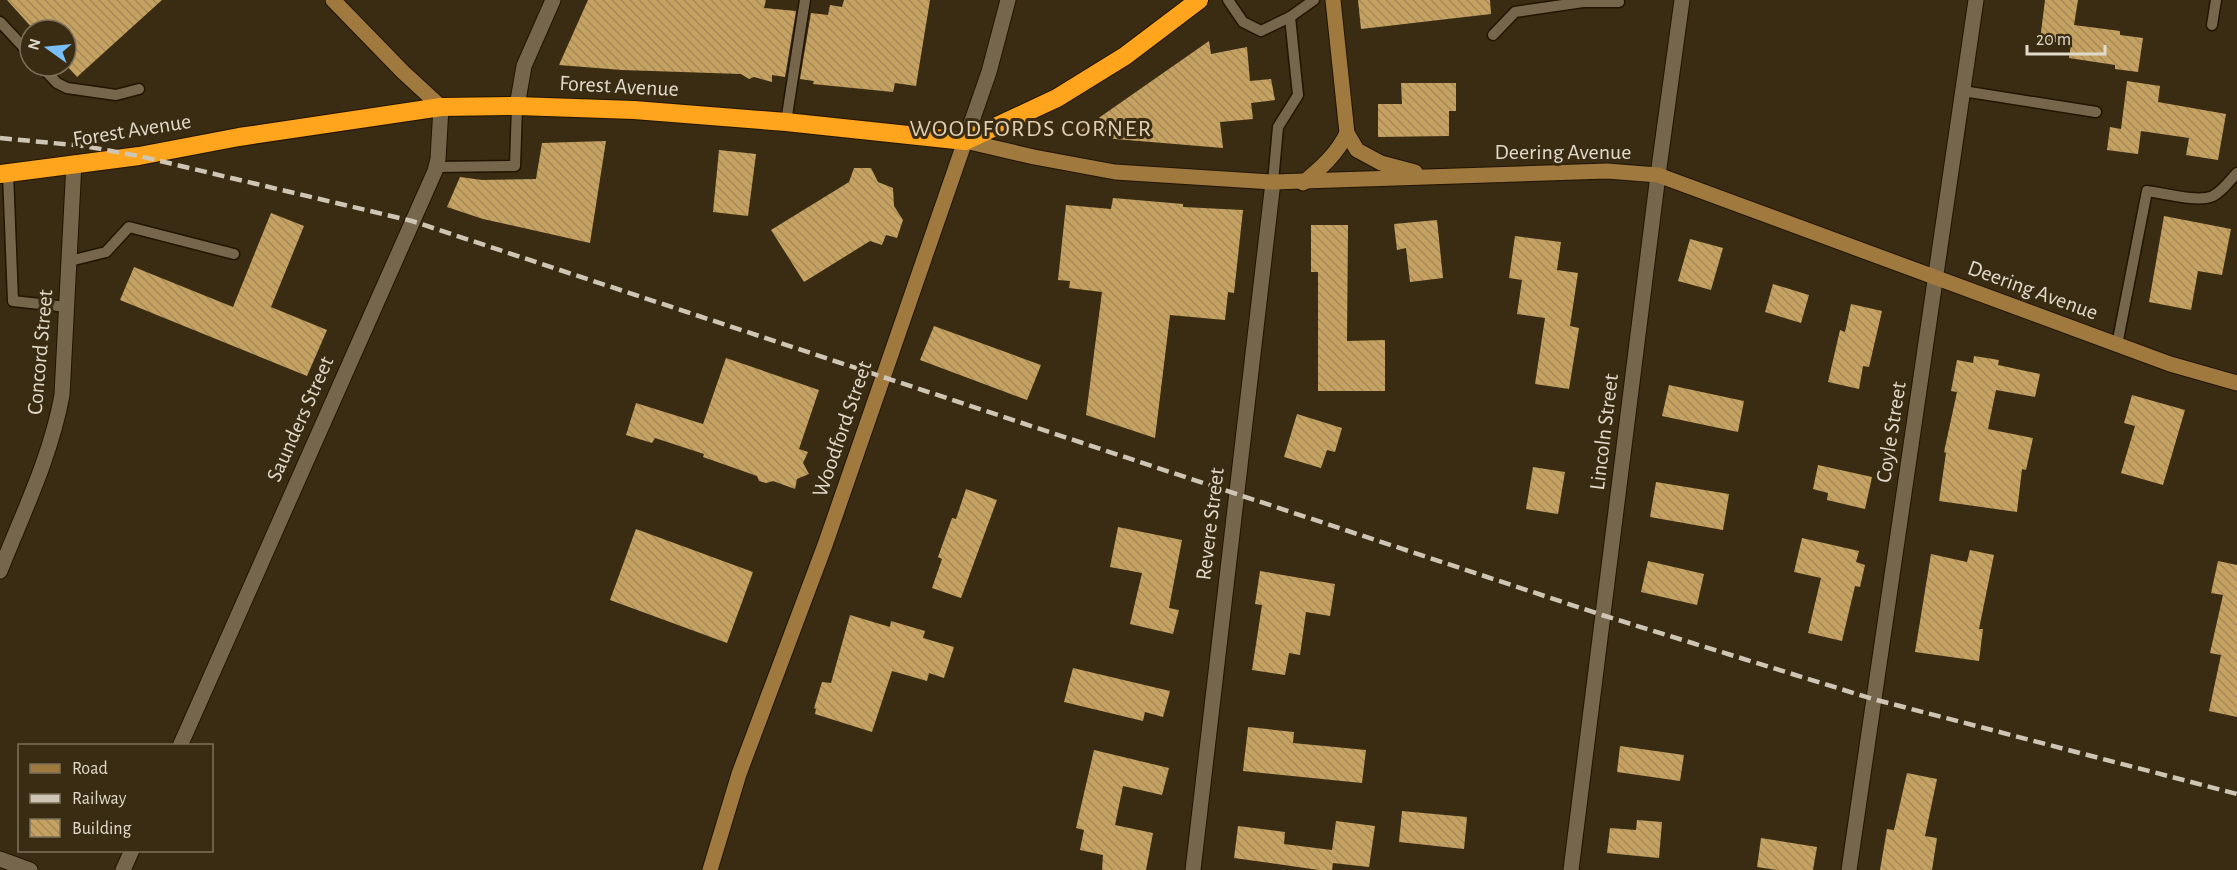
<svg xmlns="http://www.w3.org/2000/svg" width="2237" height="870" viewBox="0 0 2237 870" font-family="'Alegreya Sans',sans-serif">
<style>
.building{fill:url(#building-back-hatch)}
.lines{fill:none;stroke-linecap:round;stroke-linejoin:round}
.lane-casing{stroke:#211400;stroke-width:13}
.street-casing{stroke:#211400;stroke-width:17}
.secondary-casing{stroke:#211400;stroke-width:17}
.highway-casing{stroke:#211400;stroke-width:20}
.lane{stroke:#76674c;stroke-width:10}
.street{stroke:#76674c;stroke-width:15}
.secondary{stroke:#9f793e;stroke-width:15}
.highway{stroke:#ffa41d;stroke-width:18}
.rail{stroke:#cec5b5;stroke-width:4.5;stroke-dasharray:12 6;stroke-linecap:butt}
.labels{text-anchor:middle;dominant-baseline:central;stroke-width:6;stroke-linejoin:round;paint-order:stroke}
.street-label{font-size:22px;fill:#e1d9ca;stroke:#3a2c13}
.neighbourhood-label{font-size:24px;letter-spacing:1.5px;fill:#e0cfb2;stroke:#3a2c13}
</style>
<defs>
<pattern id="building-back-hatch" width="6" height="6" patternUnits="userSpaceOnUse" patternTransform="scale(1.5)"><rect width="6" height="6" fill="#c5a262"/><path d="M-1 5l2 2M0 0l6 6M5-1l2 2" fill="none" stroke="#a58a59"/></pattern>
</defs>
<rect width="100%" height="100%" fill="#3a2c13"/>
<!-- building -->
<g class="building">
<path d="M 7,0 L 162,0 L 77,77 L 66,65 L 66,30 L 34,30 Z"/>
<path d="M 588,0 L 766,0 L 764,8 L 796,11 L 785,77 L 772,75 L 772,82 L 754,77 L 749,79 L 741,74 L 622,70 L 559,65 Z"/>
<path d="M 844,0 L 930,0 L 916,86 L 895,83 L 893,92 L 813,84 L 814,81 L 800,79 L 811,13 L 828,15 L 830,5 L 842,7 Z"/>
<path d="M 1358,0 L 1490,0 L 1491,14 L 1361,29 Z"/>
<path d="M 2045,0 L 2078,0 L 2074,25 L 2120,31 L 2120,35 L 2143,38 L 2138,72 L 2115,69 L 2115,65 L 2069,58 L 2071,44 L 2040,40 Z"/>
<path d="M 1209,41 L 1211,54 L 1247,47 L 1250,81 L 1271,79 L 1275,100 L 1251,103 L 1253,119 L 1220,122 L 1223,148 L 1115,139 L 1080,131 Z"/>
<path d="M 2127,81 L 2160,86 L 2158,102 L 2226,114 L 2218,160 L 2186,155 L 2189,138 L 2141,131 L 2138,154 L 2107,150 L 2110,127 L 2121,129 Z"/>
<path d="M 1401,83 L 1456,83 L 1456,111 L 1449,111 L 1449,136 L 1378,137 L 1378,104 L 1402,104 Z"/>
<path d="M 606,141 L 590,243 L 483,219 L 447,207 L 460,177 L 482,180 L 536,179 L 542,143 Z"/>
<path d="M 719,150 L 756,154 L 748,216 L 713,212 Z"/>
<path d="M 854,168 L 871,168 L 878,182 L 893,188 L 894,206 L 903,220 L 897,238 L 886,235 L 882,245 L 870,241 L 804,282 L 771,230 L 849,182 Z"/>
<path d="M 1113,198 L 1183,204 L 1183,207 L 1243,210 L 1234,293 L 1228,292 L 1225,320 L 1170,315 L 1155,438 L 1086,415 L 1102,292 L 1069,288 L 1070,281 L 1058,280 L 1066,205 L 1111,209 Z"/>
<path d="M 271,213 L 304,226 L 271,307 L 327,330 L 307,376 L 120,300 L 134,267 L 233,307 Z"/>
<path d="M 2164,216 L 2231,229 L 2222,275 L 2198,271 L 2191,310 L 2149,302 Z"/>
<path d="M 1437,220 L 1443,278 L 1410,282 L 1406,248 L 1397,250 L 1394,224 Z"/>
<path d="M 1311,225 L 1348,225 L 1347,341 L 1385,340 L 1385,391 L 1318,391 L 1318,272 L 1311,272 Z"/>
<path d="M 1515,236 L 1561,242 L 1557,270 L 1578,273 L 1570,326 L 1579,328 L 1569,389 L 1535,384 L 1545,318 L 1517,314 L 1522,280 L 1509,278 Z"/>
<path d="M 1690,239 L 1723,248 L 1711,290 L 1678,281 Z"/>
<path d="M 1773,284 L 1809,295 L 1801,323 L 1765,312 Z"/>
<path d="M 1851,304 L 1882,311 L 1869,367 L 1863,366 L 1859,389 L 1828,382 L 1840,330 L 1845,332 Z"/>
<path d="M 934,326 L 1041,365 L 1027,400 L 920,360 Z"/>
<path d="M 1974,356 L 1999,360 L 1998,365 L 2040,374 L 2035,397 L 1996,390 L 1988,429 L 2033,438 L 2026,470 L 2022,469 L 2017,512 L 1939,501 L 1946,453 L 1944,452 L 1957,392 L 1951,391 L 1957,360 L 1973,363 Z"/>
<path d="M 726,358 L 819,390 L 799,449 L 808,452 L 803,463 L 809,474 L 797,479 L 795,489 L 773,481 L 766,483 L 759,481 L 757,476 L 703,457 L 704,454 L 655,438 L 652,443 L 626,435 L 636,403 L 703,424 Z"/>
<path d="M 1669,385 L 1744,401 L 1738,432 L 1662,416 Z"/>
<path d="M 2132,395 L 2185,410 L 2163,485 L 2121,473 L 2135,426 L 2124,423 Z"/>
<path d="M 1297,414 L 1342,428 L 1335,452 L 1327,450 L 1321,468 L 1284,457 Z"/>
<path d="M 1818,465 L 1872,477 L 1865,509 L 1827,500 L 1828,493 L 1813,489 Z"/>
<path d="M 1533,467 L 1565,472 L 1558,514 L 1526,509 Z"/>
<path d="M 1656,482 L 1729,494 L 1723,530 L 1650,517 Z"/>
<path d="M 966,489 L 997,500 L 961,598 L 932,588 L 942,559 L 938,557 L 952,518 L 956,519 Z"/>
<path d="M 1118,527 L 1182,540 L 1169,608 L 1179,610 L 1173,634 L 1130,624 L 1142,573 L 1110,567 Z"/>
<path d="M 636,529 L 753,572 L 727,643 L 610,600 Z"/>
<path d="M 1802,538 L 1859,551 L 1856,562 L 1865,565 L 1860,587 L 1855,586 L 1842,641 L 1808,633 L 1821,578 L 1794,572 Z"/>
<path d="M 1970,550 L 1994,555 L 1979,629 L 1983,629 L 1979,661 L 1915,652 L 1931,554 L 1967,562 Z"/>
<path d="M 1648,561 L 1704,574 L 1697,605 L 1641,592 Z"/>
<path d="M 2218,561 L 2237,565 L 2237,717 L 2209,711 L 2221,655 L 2210,653 L 2223,595 L 2211,593 Z"/>
<path d="M 1260,571 L 1335,584 L 1330,616 L 1306,612 L 1300,655 L 1289,653 L 1285,675 L 1252,670 L 1262,605 L 1255,604 Z"/>
<path d="M 850,615 L 890,627 L 891,621 L 925,631 L 923,638 L 954,647 L 944,678 L 929,673 L 927,681 L 892,671 L 872,732 L 815,714 L 816,709 L 814,708 L 822,682 L 831,683 Z"/>
<path d="M 1073,668 L 1170,691 L 1163,717 L 1145,712 L 1143,721 L 1064,702 Z"/>
<path d="M 1248,727 L 1294,732 L 1293,743 L 1366,750 L 1362,783 L 1243,771 Z"/>
<path d="M 1620,746 L 1684,755 L 1680,781 L 1617,772 Z"/>
<path d="M 1094,750 L 1169,768 L 1162,795 L 1123,786 L 1115,825 L 1153,833 L 1146,870 L 1102,870 L 1103,855 L 1080,850 L 1084,830 L 1076,828 Z"/>
<path d="M 1907,773 L 1937,779 L 1925,836 L 1937,838 L 1932,870 L 1880,870 L 1887,829 L 1894,830 Z"/>
<path d="M 1402,811 L 1467,817 L 1464,849 L 1399,842 Z"/>
<path d="M 1637,820 L 1662,822 L 1659,858 L 1607,853 L 1610,828 L 1636,830 Z"/>
<path d="M 1336,821 L 1375,826 L 1369,867 L 1333,863 L 1332,870 L 1319,870 L 1234,858 L 1238,826 L 1285,832 L 1284,844 L 1332,850 Z"/>
<path d="M 1761,838 L 1817,847 L 1813,870 L 1777,870 L 1757,867 Z"/>
</g>
<g class="lines">
<!-- lane casing -->
<g class="lane-casing">
<g id="lane">
<path d="M 1228,0 L 1243,22 L 1261,31 L 1290,17 L 1298,95 L 1278,127 L 1273,182"/>
<path d="M 1290,17 L 1314,0"/>
<path d="M 0,22 L 30,54"/>
<path d="M 2212,25 L 2216,0"/>
<path d="M 1493,35 L 1515,12 L 1583,2 L 1619,2"/>
<path d="M 41,66 L 57,83 L 67,88 L 116,95 L 139,89"/>
<path d="M 1963,91 L 2096,112"/>
<path d="M 786,122 L 805,0"/>
<path d="M 436,167 L 515,166 L 517,106"/>
<path d="M 8,173 L 13,301 L 67,307"/>
<path d="M 70,261 L 106,252 L 129,227 L 234,254"/>
<path d="M 2117,345 L 2147,191 C 2164,193 2198,203 2213,196 C 2223,191 2229,181 2237,173"/>
</g>
</g>
<!-- street casing -->
<g class="street-casing">
<g id="street">
<path d="M 517,106 L 524,66 L 553,0"/>
<path d="M 965,141 L 989,72 L 1008,0"/>
<path d="M 0,571 C 23,513 51,456 62,395 L 74,163"/>
<path d="M 180,746 L 435,171 L 438,159 L 441,107"/>
<path d="M 0,859 L 30,870"/>
<path d="M 123,870 L 132,850"/>
<path d="M 1193,870 L 1273,182"/>
<path d="M 1571,870 L 1658,175 L 1682,0"/>
<path d="M 1849,870 L 1976,0"/>
</g>
</g>
<!-- secondary casing -->
<g class="secondary-casing">
<g id="secondary">
<path d="M 333,0 L 403,72 L 441,107"/>
<path d="M 1333,0 L 1347,133 L 1357,150 L 1381,163 L 1415,172"/>
<path d="M 1303,183 C 1321,168 1337,154 1347,133"/>
<path d="M 710,870 L 739,774 L 825,545 L 965,141 L 1034,157 L 1115,172 L 1273,182 L 1607,171 L 1658,175 L 2170,364 L 2237,383"/>
</g>
</g>
<!-- highway casing -->
<g class="highway-casing">
<path id="highway" d="M 0,174 L 139,156 L 239,137 L 441,107 L 517,106 L 634,110 L 786,122 L 965,141 L 1057,98 L 1125,56 L 1199,0"/>
</g>
<!-- lane -->
<use href="#lane" class="lane"/>
<!-- street -->
<use href="#street" class="street"/>
<!-- secondary -->
<use href="#secondary" class="secondary"/>
<!-- highway -->
<use href="#highway" class="highway"/>
<!-- rail -->
<path class="rail" d="M 0,138 L 84,146 L 139,156 L 412,221 L 1602,615 L 1873,699 L 2237,794"/>
</g>
<g class="labels">
<!-- street labels -->
<g class="street-label">
<text transform="translate(619 86) rotate(3)">Forest Avenue</text>
<text transform="translate(132 130) rotate(-9)">Forest Avenue</text>
<text x="1563" y="152">Deering Avenue</text>
<text transform="translate(2033 290) rotate(20)">Deering Avenue</text>
<text transform="translate(40 352) rotate(-85)">Concord Street</text>
<text transform="translate(300 419) rotate(-66)">Saunders Street</text>
<text transform="translate(842 429) rotate(-71)">Woodford Street</text>
<text transform="translate(1604 432) rotate(-83)">Lincoln Street</text>
<text transform="translate(1891 432) rotate(-81)">Coyle Street</text>
<text transform="translate(1210 524) rotate(-83)">Revere Street</text>
</g>
<!-- neighbourhood labels -->
<g class="neighbourhood-label">
<text x="1031" y="129">WOODFORDS CORNER</text>
</g>
</g>
<!-- legend -->
<rect x="18" y="744" width="195" height="108" fill="#3a2c13" stroke="#7d715c" stroke-width="1.5"/>
<rect x="30" y="764" width="30" height="9" fill="#9f793e" stroke="#7d715c" stroke-width="1.5"/>
<text x="72" y="774" font-size="18" fill="#e1d9ca">Road</text>
<rect x="30" y="794" width="30" height="9" fill="#cec5b5" stroke="#7d715c" stroke-width="1.5"/>
<text x="72" y="804" font-size="18" fill="#e1d9ca">Railway</text>
<rect x="30" y="819" width="30" height="18" fill="url(#building-back-hatch)" stroke="#7d715c" stroke-width="1.5"/>
<text x="72" y="834" font-size="18" fill="#e1d9ca">Building</text>
<!-- north arrow -->
<g transform="translate(48 48) rotate(285)"><circle r="28" fill="#3a2c13" stroke="#7d715c" stroke-width="1.5"/>
<path d="M0-4.5L10 22L0 15L-10 22Z" fill="#77bff7"/>
<text y="-9" font-size="16" font-weight="bold" text-anchor="middle" fill="#e1d9ca">N</text>
</g>
<!-- scale -->
<path d="M2027 45v9h78v-9" fill="none" stroke="#e1d9ca" stroke-width="3"/>
<text x="2036" y="45" font-size="18" fill="#e1d9ca" stroke="#3a2c13" stroke-width="4.5" paint-order="stroke">20 m</text>
</svg>
